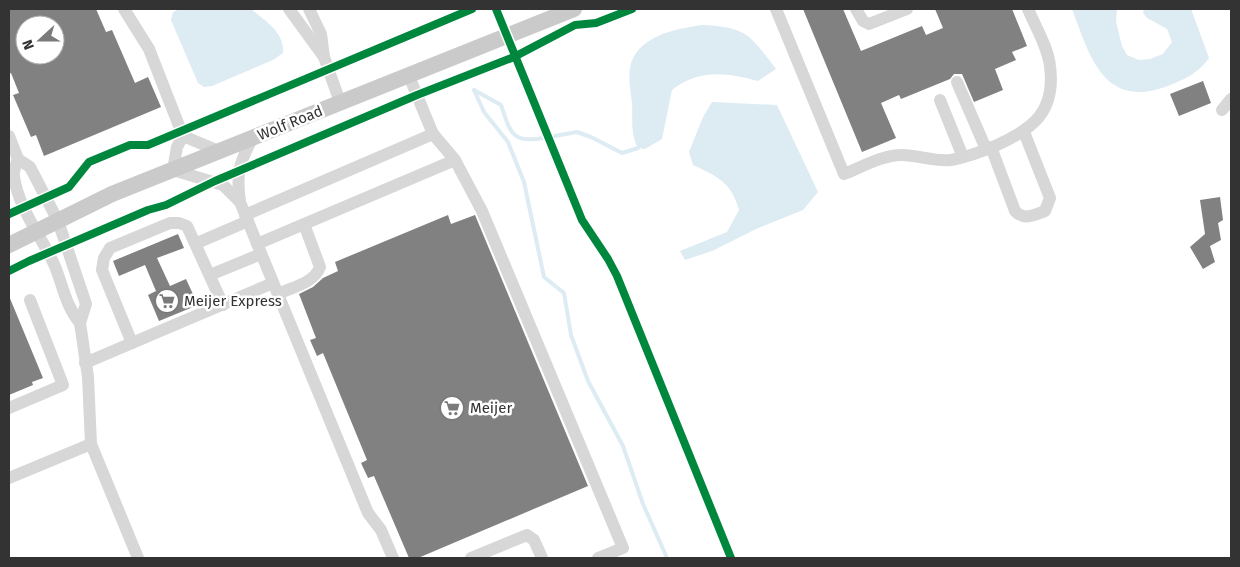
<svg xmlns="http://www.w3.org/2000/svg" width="1240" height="567" viewBox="0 0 1240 567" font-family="'Fira Sans',sans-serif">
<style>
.water{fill:#ddebf3}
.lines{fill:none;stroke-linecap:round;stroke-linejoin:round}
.stream{stroke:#ddebf3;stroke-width:4}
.building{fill:#818181;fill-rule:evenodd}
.minor{stroke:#d7d7d7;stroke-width:12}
.major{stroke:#cacaca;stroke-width:16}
.cycleway-casing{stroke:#fff;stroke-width:11}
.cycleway{stroke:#00873e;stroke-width:8}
.labels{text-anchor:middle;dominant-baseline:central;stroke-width:5;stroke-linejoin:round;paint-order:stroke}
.street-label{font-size:15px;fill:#333;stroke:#fff}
.poi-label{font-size:15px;fill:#333;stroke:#fff;text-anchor:start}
</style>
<rect width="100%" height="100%" fill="#fff"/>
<!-- water -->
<g class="water">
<path d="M 180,9 L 251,9 C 264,20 285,32 283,53 L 273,60 L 212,86 L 204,87 L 198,83 L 171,20 L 173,12 Z"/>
<path d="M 1072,9 L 1117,9 L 1116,22 L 1122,46 L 1127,55 L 1139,60 L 1150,59 L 1163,54 L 1172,42 L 1167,29 L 1147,18 L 1143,13 L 1144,9 L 1191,9 L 1209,58 C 1198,74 1183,80 1165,87 C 1103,109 1089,54 1072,9 Z"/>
<path d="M 702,25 C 747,27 750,35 776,69 L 758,81 C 727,72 698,69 672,90 L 662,139 L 645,149 L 638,148 C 630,133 633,119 632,103 C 631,93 628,78 630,68 C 636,36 675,29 702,25 Z"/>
<path d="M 712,102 L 777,105 L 818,192 L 803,210 L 756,229 L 712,251 L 685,260 L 680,251 L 727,232 L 739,210 C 732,183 717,176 693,165 L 689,152 L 703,117 Z"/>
</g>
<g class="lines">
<!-- stream -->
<g class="stream">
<path d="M 474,90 L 484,112 L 508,142 L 524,182 L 544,277 L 564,293 L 571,335 L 588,381 L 623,446 L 643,504 L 667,558"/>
<path d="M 474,90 L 501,105 C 510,131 511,144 543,138"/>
<path d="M 555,136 L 577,132 L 591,137 L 622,153 L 638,148"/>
</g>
</g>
<!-- building -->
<g class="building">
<path d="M 9,9 L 96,9 L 106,32 L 112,30 L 135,83 L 148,77 L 161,107 L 44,156 L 36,135 L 31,137 L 13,95 L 19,93 L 11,73 L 9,74 ZM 25,25 L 55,25 L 55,55 L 25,55 Z"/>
<path d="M 803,9 L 843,9 L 861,51 L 922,26 L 926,35 L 943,28 L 935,9 L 1012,9 L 1027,46 L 1012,52 L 1016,60 L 995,69 L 1003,90 L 974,102 L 962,74 L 954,74 L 950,79 L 901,99 L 899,95 L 881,103 L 896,138 L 862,152 Z"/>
<path d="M 1203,81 L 1211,103 L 1179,116 L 1170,94 Z"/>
<path d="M 1220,197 L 1223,220 L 1218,223 L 1221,240 L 1210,246 L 1215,262 L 1203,269 L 1190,247 L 1205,234 L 1200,200 Z"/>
<path d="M 448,215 L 451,224 L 475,215 L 588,486 L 418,558 L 409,558 L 374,476 L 368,478 L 361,463 L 367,460 L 323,353 L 317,356 L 310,340 L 316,338 L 299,294 L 313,287 L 323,278 L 338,271 L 335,262 Z"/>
<path d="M 178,234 L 184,248 L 157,258 L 170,286 L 186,279 L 198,305 L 159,321 L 148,295 L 156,291 L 145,265 L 119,276 L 113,261 Z"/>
<path d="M 9,296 L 43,378 L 32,382 L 33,385 L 9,395 Z"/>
</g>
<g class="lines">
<!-- minor -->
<g class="minor">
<path d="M 124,9 L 149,49 L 183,136 L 177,147 L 173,170 L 223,185 L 240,202"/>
<path d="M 289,9 L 324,57"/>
<path d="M 309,9 L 321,34 L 324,57 L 340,102"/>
<path d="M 776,9 L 844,174 C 862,167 882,155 902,155 C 918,155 935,162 951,160 C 967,157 981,152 995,146 C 1033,129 1056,112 1050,66 C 1048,47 1035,26 1028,9"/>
<path d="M 856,9 L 863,21 L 869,24 L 907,9"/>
<path d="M 957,82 L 986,149"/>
<path d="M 940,100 L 963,157"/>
<path d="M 1222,110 L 1231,99"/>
<path d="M 433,134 L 455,160 L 482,211 L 623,548 L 598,558"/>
<path d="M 9,136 L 18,159 L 30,167 L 58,221 L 86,304 L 80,323 L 88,377 L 91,444 L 9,478"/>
<path d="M 183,136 L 219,151"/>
<path d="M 253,137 C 239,163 236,174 240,202 L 368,513 L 381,530 L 393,558"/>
<path d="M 991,147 L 1015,211 C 1024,221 1034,215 1045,211 L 1050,198 L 1024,132"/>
<path d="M 18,159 C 16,164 13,172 14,177 C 19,209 41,236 54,264 C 63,285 65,305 80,323"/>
<path d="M 245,215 L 433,134 L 409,76"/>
<path d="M 197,243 L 248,221"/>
<path d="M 257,244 L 455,160"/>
<path d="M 210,275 L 261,254"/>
<path d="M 278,294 C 293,287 314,283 320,267 L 304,224"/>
<path d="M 132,343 L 102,270 L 104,258 L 110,248 L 170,223 L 179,223 L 187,226 L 223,305"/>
<path d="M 85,363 L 273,283"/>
<path d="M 9,408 L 63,385 L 30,300"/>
<path d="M 91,444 L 138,558"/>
<path d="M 471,558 L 527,535 L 534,540 L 542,558"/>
</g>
<!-- major -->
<path class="major" d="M 9,245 L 112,194 L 574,9"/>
<!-- cycleway casing -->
<g class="cycleway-casing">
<g id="cycleway">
<path d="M 496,9 L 582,220 L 608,259 L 617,276 L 731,558"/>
<path d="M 9,214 L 69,187 L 89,162 L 130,145 L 148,145 L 472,9"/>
<path d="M 9,271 L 29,261 L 148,210 L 166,205 L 215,181 L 417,95 L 514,57 L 575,25 L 596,23 L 632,9"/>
</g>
</g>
<!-- cycleway -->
<use href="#cycleway" class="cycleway"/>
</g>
<!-- icons -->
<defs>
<g id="supermarket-ring" transform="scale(1.25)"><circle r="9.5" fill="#fff" stroke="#7a7a7a" stroke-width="1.5"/><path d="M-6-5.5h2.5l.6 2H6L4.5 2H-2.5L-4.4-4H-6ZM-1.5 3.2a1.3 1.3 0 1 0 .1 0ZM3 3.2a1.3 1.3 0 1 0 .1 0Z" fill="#7a7a7a"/></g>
</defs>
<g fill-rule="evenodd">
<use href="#supermarket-ring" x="167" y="301"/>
<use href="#supermarket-ring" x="452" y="408"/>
</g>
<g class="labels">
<!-- street labels -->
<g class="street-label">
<text transform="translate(290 123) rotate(-22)">Wolf Road</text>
</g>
<!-- poi labels -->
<g class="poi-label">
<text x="184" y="301">Meijer Express</text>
<text x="470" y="408">Meijer</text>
</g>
</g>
<!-- border -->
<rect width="1240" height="567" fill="none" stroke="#333333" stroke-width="20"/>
<!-- north arrow -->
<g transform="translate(40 40) rotate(249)"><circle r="24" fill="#ffffff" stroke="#adadad"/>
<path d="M0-4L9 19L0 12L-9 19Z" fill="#7a7a7a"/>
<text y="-8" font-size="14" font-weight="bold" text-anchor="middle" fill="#333333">N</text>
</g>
</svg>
